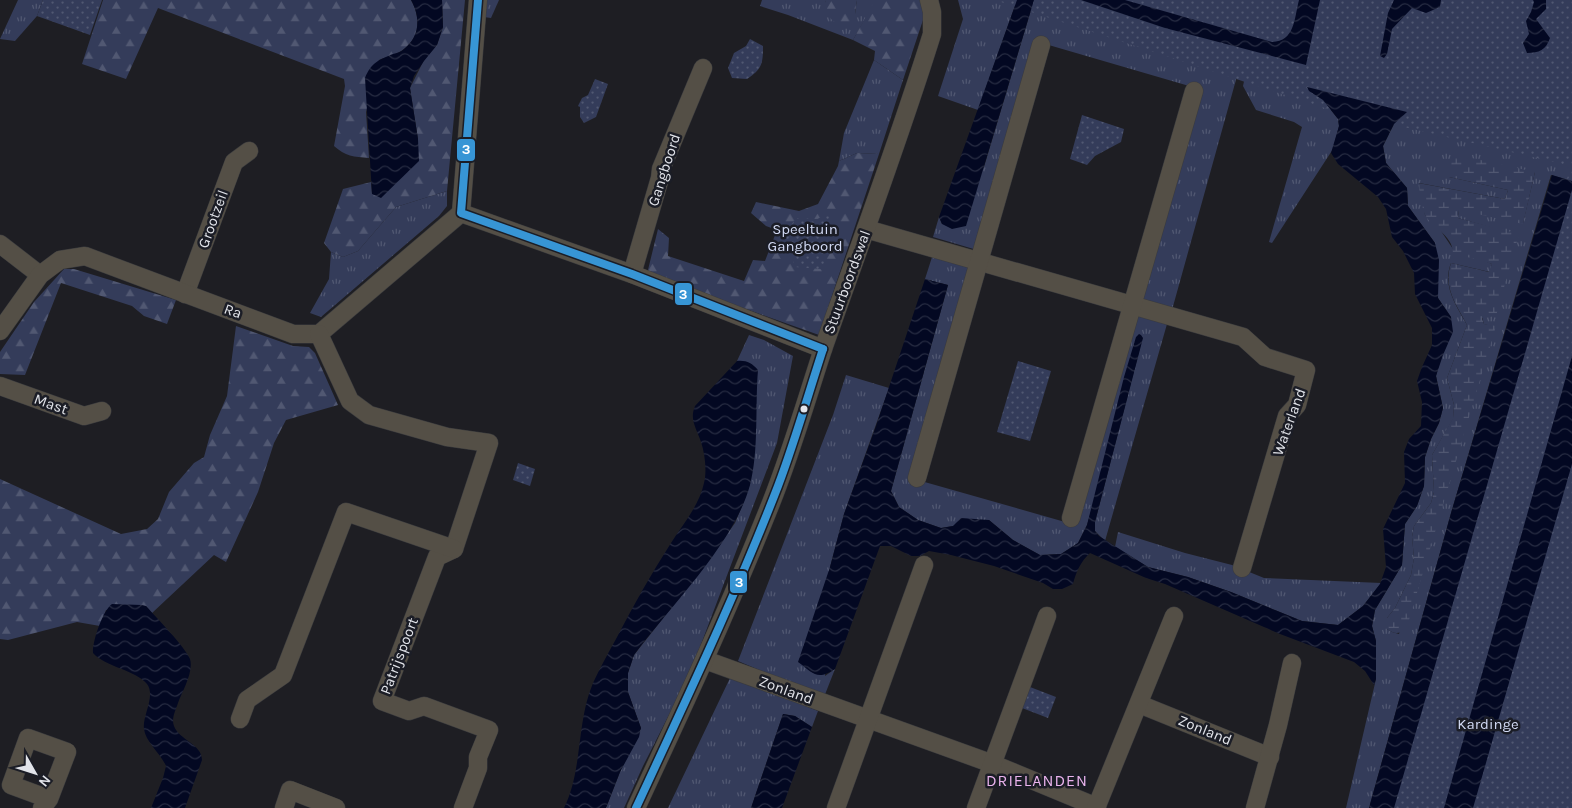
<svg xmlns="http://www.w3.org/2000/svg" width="1572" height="808" viewBox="0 0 1572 808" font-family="Karla,sans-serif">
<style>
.grass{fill:url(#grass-tufts);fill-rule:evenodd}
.forest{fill:url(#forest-firs)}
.wetland{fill:url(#wetland-marsh)}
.park{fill:url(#park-dots)}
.water{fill:url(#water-waves)}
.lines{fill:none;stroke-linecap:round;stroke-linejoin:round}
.minor-casing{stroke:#3a3b3e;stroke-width:19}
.minor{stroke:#544f46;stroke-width:18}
.bus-1-casing{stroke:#1b1d26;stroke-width:11}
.bus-1{stroke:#3795d5;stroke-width:8}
.bus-dot{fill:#e2e4ea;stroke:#1b1d26;stroke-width:2}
.labels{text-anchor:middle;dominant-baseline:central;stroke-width:5;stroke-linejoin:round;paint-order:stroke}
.street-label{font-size:15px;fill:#e2e4ea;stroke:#1b1d26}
.park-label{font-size:15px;fill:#d2daf4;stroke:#1b1d26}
.neighbourhood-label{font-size:16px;letter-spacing:1px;fill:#eab3ed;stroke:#1b1d26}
.line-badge{stroke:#1b1d26;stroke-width:2}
.badge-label{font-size:14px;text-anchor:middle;font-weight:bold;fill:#fff}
</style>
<defs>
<pattern id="grass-tufts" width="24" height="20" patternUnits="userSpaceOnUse" patternTransform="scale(1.25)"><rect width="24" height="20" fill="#343c5a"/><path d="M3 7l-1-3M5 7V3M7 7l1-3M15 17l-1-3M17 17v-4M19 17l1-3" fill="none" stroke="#515872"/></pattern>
<pattern id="forest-firs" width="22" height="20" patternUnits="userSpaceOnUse" patternTransform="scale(1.25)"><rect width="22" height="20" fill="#343c5a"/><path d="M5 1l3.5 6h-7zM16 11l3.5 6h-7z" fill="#515872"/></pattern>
<pattern id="wetland-marsh" width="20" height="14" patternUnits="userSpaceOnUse" patternTransform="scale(1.25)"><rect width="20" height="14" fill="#343c5a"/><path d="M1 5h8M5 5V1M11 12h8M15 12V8" fill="none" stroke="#515872"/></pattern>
<pattern id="park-dots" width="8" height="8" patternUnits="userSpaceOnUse" patternTransform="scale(1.25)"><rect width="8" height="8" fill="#343c5a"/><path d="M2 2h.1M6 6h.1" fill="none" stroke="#515872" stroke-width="1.8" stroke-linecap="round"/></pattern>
<pattern id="water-waves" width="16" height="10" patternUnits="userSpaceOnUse" patternTransform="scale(1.25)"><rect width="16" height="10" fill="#030822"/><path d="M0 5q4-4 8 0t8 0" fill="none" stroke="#272c42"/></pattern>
</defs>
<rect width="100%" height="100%" fill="#1e1e23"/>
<!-- grass -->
<g class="grass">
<path d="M 18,0 L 43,0 L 37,16 L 15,41 L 0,39 Z"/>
<path d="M 486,0 L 499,0 L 491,18 L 484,17 Z"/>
<path d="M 762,0 L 825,0 L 825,2 L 855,14 L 857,0 L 875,0 L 875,2 L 853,40 L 788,15 L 760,6 Z"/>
<path d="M 958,0 L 1017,0 L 978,110 L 938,96 L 963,19 Z"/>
<path d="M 1034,0 L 1239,69 L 1172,310 L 1141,300 L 1196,88 L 1035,41 L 977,250 L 933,237 L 939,217 L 942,224 L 984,167 Z"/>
<path d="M 874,60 L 903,80 L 879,154 L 857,153 L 839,161 L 844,133 Z"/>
<path d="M 1247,68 L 1323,100 L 1338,119 L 1339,126 L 1333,149 L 1272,243 L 1269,242 L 1302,127 L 1294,122 L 1256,110 L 1243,86 Z"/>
<path d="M 1394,124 L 1572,145 L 1572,181 L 1551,175 L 1451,513 L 1369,808 L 1346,808 L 1376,679 L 1376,641 L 1372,626 L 1375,610 L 1402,565 L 1405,524 L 1417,506 L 1424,486 L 1425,457 L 1431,439 L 1439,423 L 1443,408 L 1436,376 L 1451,317 L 1438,298 L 1435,243 L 1408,206 L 1407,188 L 1386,163 L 1383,146 ZM 1535,172 L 1523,223 L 1459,209 L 1458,218 L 1518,235 L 1482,317 L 1484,324 L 1495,327 L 1399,634 L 1392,632 L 1387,629 L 1387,618 L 1395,608 L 1411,575 L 1414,558 L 1412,537 L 1414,526 L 1431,503 L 1434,492 L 1432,455 L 1453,419 L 1454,405 L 1447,378 L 1467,325 C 1456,305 1442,286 1451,263 L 1490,272 L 1492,264 L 1453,249 L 1441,231 L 1425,215 L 1419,183 L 1505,199 L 1508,190 L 1449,177 Z"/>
<path d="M 447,191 L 447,206 L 439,216 L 321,317 L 310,313 L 329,279 L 331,252 L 343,257 L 358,251 L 396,207 Z"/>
<path d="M 933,254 L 972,266 L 914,479 L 1072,524 L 1137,315 L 1167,324 L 1105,541 L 1095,531 L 1095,522 L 1143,336 L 1087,525 L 1078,543 L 1061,554 L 1040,555 L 1013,540 L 989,520 L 941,528 L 918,520 L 899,507 L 891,491 L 948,285 L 925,279 Z"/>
<path d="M 749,335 L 764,340 L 793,356 L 777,443 L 700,647 L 672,709 L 643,766 L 624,808 L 606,808 L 620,772 L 641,728 L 628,692 L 628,673 L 634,655 L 706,564 L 735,523 L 743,504 L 750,484 L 757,370 L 742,361 L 737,361 Z"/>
<path d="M 846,375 L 889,388 L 844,514 L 830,567 L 825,676 L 835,669 L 824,697 L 738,661 L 833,415 Z"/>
<path d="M 1118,532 L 1185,553 L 1232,565 L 1264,578 L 1381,583 L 1363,606 L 1338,625 L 1302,621 L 1231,592 L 1188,577 L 1148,567 L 1115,547 Z"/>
<path d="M 731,676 L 818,711 L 812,727 L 795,716 L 783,714 L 751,808 L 668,808 Z"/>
</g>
<!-- forest -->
<g class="forest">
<path d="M 103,0 L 411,0 C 420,16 421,36 404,49 C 398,54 386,57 379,60 L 366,112 L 369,158 C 354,157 345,156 334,146 L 345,86 L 344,79 L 158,8 L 126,79 L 82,64 Z"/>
<path d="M 442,0 L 465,0 L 447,191 L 396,207 L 358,251 L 343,257 L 331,252 L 324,243 L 343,189 L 371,182 L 372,194 L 418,139 L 410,88 L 424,60 L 437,45 L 443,27 Z"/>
<path d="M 825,0 L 857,0 L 855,14 L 850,22 L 840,25 C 828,19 826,13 825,0 Z"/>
<path d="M 875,0 L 920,0 L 924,17 L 903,80 L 874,60 L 875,51 L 853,40 Z"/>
<path d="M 857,153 L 879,154 L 819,335 L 647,274 L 658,229 L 669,238 L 668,256 L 744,281 L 753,260 L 765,261 L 777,230 L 766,226 L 751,213 L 756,202 L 799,211 L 818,204 L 838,166 L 839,161 Z"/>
<path d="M 64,269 L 74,269 L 176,300 L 167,324 L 144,316 L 132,306 L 61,283 L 25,375 L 0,374 L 0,352 L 34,302 Z"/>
<path d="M 236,326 L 293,346 L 309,347 L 315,353 L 338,405 L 286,420 L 274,443 L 258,492 L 226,562 L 214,555 L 152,613 L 146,606 L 106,610 L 100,626 L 77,622 L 8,640 L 0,639 L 0,479 L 121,534 L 147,529 L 158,519 L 169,492 L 194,463 L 204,457 L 210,435 L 227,396 Z"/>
</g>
<!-- wetland -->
<path class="wetland" d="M 1453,154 L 1535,172 L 1523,224 L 1459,210 L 1458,218 L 1519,234 L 1496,316 L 1482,318 L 1484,324 L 1496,326 L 1406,630 C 1398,634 1394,634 1387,629 L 1387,618 L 1395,608 L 1411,575 L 1414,558 L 1412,537 L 1414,526 L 1431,503 L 1434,492 L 1432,455 L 1453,418 L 1454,405 L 1447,378 L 1467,325 C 1456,304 1443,288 1451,263 L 1489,272 L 1492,264 L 1453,253 C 1453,235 1431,227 1425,215 C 1422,208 1420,191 1418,183 L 1505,199 L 1508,190 L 1449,177 Z"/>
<!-- park -->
<g class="park">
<path d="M 43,0 L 102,0 L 90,35 L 37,16 Z"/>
<path d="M 995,0 L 1572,0 L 1572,808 L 1373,808 L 1571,166 L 1331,110 Z"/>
<path d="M 750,39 L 763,46 C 763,64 762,69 747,79 L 732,78 L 728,68 L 734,53 L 746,46 Z"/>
<path d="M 595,79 L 608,84 L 596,117 L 584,123 L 580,117 L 580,107 L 578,106 L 582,98 L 588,95 Z"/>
<path d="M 1082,115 L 1124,129 L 1121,142 L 1095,156 L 1087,165 L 1070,159 Z"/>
<path d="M 829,215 L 829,234 L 825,235 L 822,250 L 826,256 L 825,265 L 821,269 L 795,267 L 790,250 L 787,248 C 784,231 785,229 798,218 L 816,219 Z"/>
<path d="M 1018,361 L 1051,371 L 1030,441 L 997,432 Z"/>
<path d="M 518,463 L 535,469 L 530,486 L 513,480 Z"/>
<path d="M 1030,687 L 1056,697 L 1048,718 L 1022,708 Z"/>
</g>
<!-- water -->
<g class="water">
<path d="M 411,0 L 442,0 L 443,27 L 437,45 L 424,61 L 414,76 L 410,88 L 418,139 L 419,161 L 381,198 L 372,194 L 365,78 C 371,63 378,60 393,54 C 397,53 401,52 404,49 C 421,36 420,16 411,0 Z"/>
<path d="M 1017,0 L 1034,0 L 966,226 L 952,229 L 942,224 L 939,217 Z"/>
<path d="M 1081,0 L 1125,0 L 1272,42 C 1295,41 1294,19 1299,0 L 1320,0 L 1306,65 L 1165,28 Z"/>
<path d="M 1394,0 L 1441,0 L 1440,7 L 1426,13 L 1412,8 L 1392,29 L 1387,54 L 1384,58 L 1380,56 L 1388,13 Z"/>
<path d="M 1533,0 L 1546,0 L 1546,9 L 1536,19 L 1550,38 C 1546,50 1539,53 1527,53 L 1523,43 L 1529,34 L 1526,21 L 1531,12 L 1534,2 Z"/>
<path d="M 1307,87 L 1407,112 L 1394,124 L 1383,146 L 1386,163 L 1407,188 L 1408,206 L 1435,243 L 1439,260 L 1438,298 L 1451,317 L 1453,332 L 1443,355 L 1436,376 L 1443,408 L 1439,423 L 1431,439 L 1425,457 L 1424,486 L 1417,506 L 1405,524 L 1402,565 L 1375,610 L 1372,626 L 1376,641 L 1376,679 L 1374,685 L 1365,671 L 1354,662 L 1280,634 L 1165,584 L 1146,578 L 1090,553 C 1081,561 1076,572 1073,584 L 1062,589 L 1053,589 L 1043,583 L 994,566 L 951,555 L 929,551 L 920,556 L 911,556 L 891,546 L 880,546 L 835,669 C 817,681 813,673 798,662 L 830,567 L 844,514 L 876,426 L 925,279 L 948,285 L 891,491 L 899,507 L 918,520 L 941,528 L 953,526 L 961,518 L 989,520 L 1013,540 L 1040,555 L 1061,554 L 1078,543 L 1087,525 L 1124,377 L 1136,337 L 1139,334 L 1141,335 L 1143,338 L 1095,522 L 1095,531 L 1099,536 L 1148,567 L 1188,577 L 1231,592 L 1302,621 L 1338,625 L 1363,606 L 1380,584 L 1386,567 L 1383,529 L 1405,483 L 1404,452 L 1409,439 L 1421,426 L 1422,402 L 1417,381 L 1422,367 L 1432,345 L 1432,328 L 1415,294 L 1414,273 L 1403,251 L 1392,237 L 1386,209 L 1378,197 L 1338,164 L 1331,153 L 1339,126 L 1338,119 L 1323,100 L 1309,91 Z"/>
<path d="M 1552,175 L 1572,181 L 1572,190 L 1394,808 L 1369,808 L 1451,513 Z"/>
<path d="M 1572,356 L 1572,464 L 1473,808 L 1444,808 Z"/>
<path d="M 737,361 C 746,360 752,363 758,370 C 755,406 759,451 750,485 C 734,544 671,605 634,655 L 628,673 L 628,692 L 641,728 L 639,737 L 620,772 L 606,808 L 564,808 C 583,770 576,723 593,683 C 600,668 608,653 616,639 C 633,606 651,574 671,543 C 683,524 699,506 704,483 C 707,471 705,454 701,442 C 697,429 689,420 695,406 Z"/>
<path d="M 112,604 L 142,605 L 146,606 C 155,616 186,648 190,659 C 194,672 182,692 178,703 C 176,710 171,718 174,726 C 179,740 202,744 202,760 L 185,808 L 151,808 L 163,778 L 166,766 C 161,754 145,741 144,729 C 142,716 156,696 147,684 C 136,670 105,667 93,653 C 92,642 103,610 112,604 Z"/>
<path d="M 783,714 L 795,716 L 812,727 L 782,808 L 751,808 Z"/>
</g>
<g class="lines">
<!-- minor casing -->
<g class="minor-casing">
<g id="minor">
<path d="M 478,0 L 461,213 L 632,274 L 823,349"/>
<path d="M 866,229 L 1243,337 L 1265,357 L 1306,370 L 1297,405 L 1287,416 L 1242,568"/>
<path d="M 0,244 L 40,275"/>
<path d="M 632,274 L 660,178 L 661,169 L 703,68"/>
<path d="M 185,294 L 234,162 L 249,151"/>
<path d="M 0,331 L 40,275 L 60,260 L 85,256 L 293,334 L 319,334 L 461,213"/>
<path d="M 319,334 L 350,401 L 369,415 L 447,437 L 489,443 L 454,549 L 437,557 L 382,701 L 409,711 L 424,706 L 489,730 L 478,757 L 478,768 L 463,808"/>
<path d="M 0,386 L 84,416 L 102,411"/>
<path d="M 917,478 L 1041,45"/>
<path d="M 1071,518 L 1194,91"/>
<path d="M 705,660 L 993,764 L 1097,807"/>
<path d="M 1139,704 L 1270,757"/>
<path d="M 240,719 L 247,700 L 283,675 L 346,512 L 454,549"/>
<path d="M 42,808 L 49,799 L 67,752 L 28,738 L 11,785 L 49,799"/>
<path d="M 284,808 L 290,790 L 336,808"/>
<path d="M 636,808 C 683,707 730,606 771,503 C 791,453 806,401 823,349 C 860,244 899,140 932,34 L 932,12 L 929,0"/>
<path d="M 836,808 L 924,565"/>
<path d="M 976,808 L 1047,616"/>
<path d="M 1096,808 L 1174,616"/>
<path d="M 1255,808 L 1278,725 L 1292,663"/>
</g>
</g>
<!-- minor -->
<use href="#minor" class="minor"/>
<!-- bus-1 casing -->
<g class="bus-1-casing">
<g id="bus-1">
<path d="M 478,0 L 461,213 L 632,274 L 823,349"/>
<path d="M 636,808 C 685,702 736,595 778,486 C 795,441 808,395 823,349"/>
</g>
</g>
<!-- bus-1 -->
<use href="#bus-1" class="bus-1"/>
</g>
<!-- markers -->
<circle class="bus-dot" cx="804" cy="409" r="4.5"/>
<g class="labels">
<!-- street labels -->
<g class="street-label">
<text transform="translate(664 170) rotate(-72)">Gangboord</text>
<text transform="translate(213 219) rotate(-70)">Grootzeil</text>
<text transform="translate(847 282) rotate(-70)">Stuurboordswal</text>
<text transform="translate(233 311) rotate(20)">Ra</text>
<text transform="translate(51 404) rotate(20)">Mast</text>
<text transform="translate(1289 422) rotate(-70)">Waterland</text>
<text transform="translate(399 656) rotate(-69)">Patrijspoort</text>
<text transform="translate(786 690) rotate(20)">Zonland</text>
<text transform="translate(1205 730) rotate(22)">Zonland</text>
</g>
<!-- park labels -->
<g class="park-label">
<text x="805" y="229">Speeltuin<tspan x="805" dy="17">Gangboord</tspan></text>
<text x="1488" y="724">Kardinge</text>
</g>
<!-- neighbourhood labels -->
<g class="neighbourhood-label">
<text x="1037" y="780">DRIELANDEN</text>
</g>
</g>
<g class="line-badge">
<rect x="456" y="138" width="20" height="24" rx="5" fill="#3795d5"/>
<rect x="674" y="282" width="19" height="24" rx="5" fill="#3795d5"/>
<rect x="729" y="570" width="19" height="24" rx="5" fill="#3795d5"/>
</g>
<g class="badge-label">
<text x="466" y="154">3</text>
<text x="683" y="299">3</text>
<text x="739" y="587">3</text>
</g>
<!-- north arrow -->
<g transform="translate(35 773) rotate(129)" stroke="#1b1d26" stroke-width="4" paint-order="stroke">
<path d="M0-4L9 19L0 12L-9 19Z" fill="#e2e4ea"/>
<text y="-8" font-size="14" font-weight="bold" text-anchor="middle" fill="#e2e4ea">N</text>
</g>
</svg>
